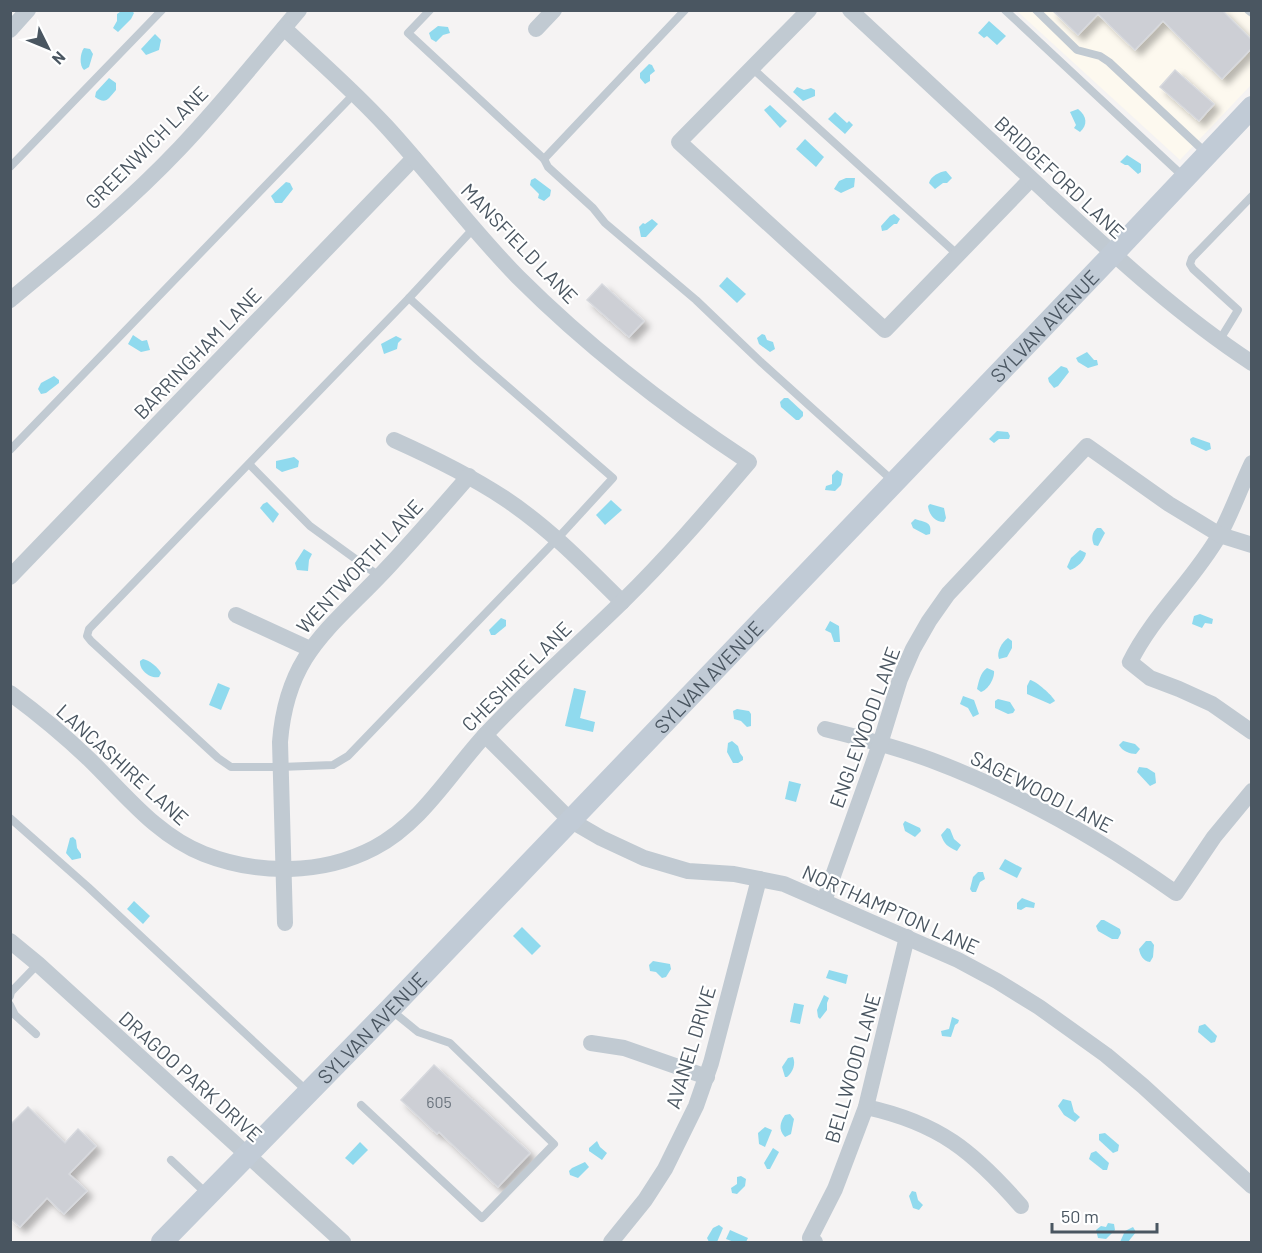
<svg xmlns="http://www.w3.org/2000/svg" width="1262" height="1253" viewBox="0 0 1262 1253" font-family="Barlow,sans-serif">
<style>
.commercial{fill:#fdf9ef}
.water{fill:#90daee}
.building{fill:#cdcfd5;stroke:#d7d9de;stroke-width:1.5;filter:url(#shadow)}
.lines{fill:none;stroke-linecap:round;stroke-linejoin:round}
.lane{stroke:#c1cad2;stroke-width:8}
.street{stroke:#c1cad2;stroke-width:16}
.secondary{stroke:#c1cbd6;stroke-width:22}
.labels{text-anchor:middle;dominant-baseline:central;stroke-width:4.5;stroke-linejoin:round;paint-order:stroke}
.number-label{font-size:16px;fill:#6b747e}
.street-label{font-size:20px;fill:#4a5661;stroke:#fff}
</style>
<defs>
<filter id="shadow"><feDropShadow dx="5.5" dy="5.5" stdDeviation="3" flood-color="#0004"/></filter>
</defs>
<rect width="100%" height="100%" fill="#f5f3f3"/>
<!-- commercial -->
<path class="commercial" d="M 1017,11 L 1251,11 L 1251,85 L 1180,160 Z"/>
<!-- water -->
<g class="water">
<path d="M 123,10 L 132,11 L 134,13 L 131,19 L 118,32 L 113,28 L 117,21 L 117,14 Z"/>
<path d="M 989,21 L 1006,36 L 997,45 L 987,36 L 984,38 L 978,33 Z"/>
<path d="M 438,26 L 448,27 L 450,33 L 443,35 L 436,42 L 431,39 L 429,33 Z"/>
<path d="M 155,34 L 161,40 L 159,50 L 146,55 L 141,49 Z"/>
<path d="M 84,48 L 90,49 L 93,54 L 89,67 L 84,70 C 79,66 80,53 84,48 Z"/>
<path d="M 649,64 L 652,65 L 655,71 L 650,75 L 650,81 L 645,84 L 640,78 L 640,73 Z"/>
<path d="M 109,78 L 116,83 L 116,90 C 108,99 106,105 95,97 L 96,92 Z"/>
<path d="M 797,87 L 804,90 L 811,88 L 815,90 L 815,96 L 803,101 L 793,92 Z"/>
<path d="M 770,105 L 787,121 L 780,128 L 764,110 Z"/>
<path d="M 1078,109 C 1087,116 1088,125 1080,132 L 1074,128 L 1076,125 L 1070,112 Z"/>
<path d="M 835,112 L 847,123 L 849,121 L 853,125 L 845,134 L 828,119 Z"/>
<path d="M 805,139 L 824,157 L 816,167 L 796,149 Z"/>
<path d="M 1127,155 L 1141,164 L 1141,172 L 1138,174 L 1128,165 L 1125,165 L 1120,162 Z"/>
<path d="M 946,171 L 952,178 L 947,183 L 943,183 L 935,189 L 929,183 C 931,176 939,172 946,171 Z"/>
<path d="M 535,178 L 551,190 L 550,196 L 544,201 L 538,198 L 539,194 L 530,185 L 531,180 Z"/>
<path d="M 846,178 L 855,178 L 854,187 L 841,193 L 834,189 L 839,181 Z"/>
<path d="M 286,182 L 290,183 L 293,189 L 282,203 L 275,203 L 271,196 Z"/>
<path d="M 894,214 L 900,219 L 897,224 L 894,224 L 887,230 L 882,231 L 881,226 L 890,216 Z"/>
<path d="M 652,219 L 658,224 L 646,237 L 641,237 L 639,227 L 643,223 L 645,224 Z"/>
<path d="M 727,277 L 746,294 L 737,303 L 719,286 Z"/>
<path d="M 762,334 L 765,335 L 767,340 L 773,342 L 775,349 L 770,352 L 759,344 L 757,338 Z"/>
<path d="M 133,335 L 142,341 L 147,340 L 150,350 L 141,352 L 128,344 Z"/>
<path d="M 396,336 L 402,339 L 398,343 L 397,349 L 384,354 L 381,344 Z"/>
<path d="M 1087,352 L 1094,360 L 1097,360 L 1098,365 L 1088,368 L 1078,362 L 1076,358 Z"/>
<path d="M 1061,366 L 1067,368 L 1069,372 L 1058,386 L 1054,388 L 1049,382 L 1048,378 Z"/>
<path d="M 54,376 L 59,380 L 59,383 L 46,393 L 41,394 L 38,389 L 41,383 Z"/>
<path d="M 784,398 L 788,398 L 803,412 L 803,416 L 799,420 L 796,420 L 781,407 L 780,402 Z"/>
<path d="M 997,431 L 1008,432 L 1010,436 L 1009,439 L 999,439 L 994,443 L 989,439 Z"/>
<path d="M 1193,437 L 1210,443 L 1211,449 L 1206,451 L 1191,444 L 1190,439 Z"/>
<path d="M 294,457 L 299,461 L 298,467 L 282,472 L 276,468 L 276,461 Z"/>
<path d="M 837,470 L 843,474 L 841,485 L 835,491 L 825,490 L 826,486 L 832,484 L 832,475 Z"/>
<path d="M 611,500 L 622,510 L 605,525 L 596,515 Z"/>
<path d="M 267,502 L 279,514 L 273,523 L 260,508 L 263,504 Z"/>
<path d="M 930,504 L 944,508 L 946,518 L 944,522 C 935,522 929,515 928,506 Z"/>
<path d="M 915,519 C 923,522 933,521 930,534 L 926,535 L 913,528 L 911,523 Z"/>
<path d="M 1097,528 L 1101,528 L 1105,533 L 1098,546 L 1094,545 C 1091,539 1092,532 1097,528 Z"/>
<path d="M 304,549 L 312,554 L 309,560 L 308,571 L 297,570 L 295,563 Z"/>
<path d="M 1080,550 L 1086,553 C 1085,560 1077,568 1070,570 L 1067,567 L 1071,558 Z"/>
<path d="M 1200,614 L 1213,619 L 1212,624 L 1205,623 L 1202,628 L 1192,624 L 1194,616 Z"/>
<path d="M 501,618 L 506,620 L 506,626 L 495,635 L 491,635 L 489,630 Z"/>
<path d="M 830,621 L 839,626 L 840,642 L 834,642 L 831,633 L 825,630 Z"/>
<path d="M 1008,638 L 1012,641 L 1012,648 L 1007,657 L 999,659 C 996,652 1002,642 1008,638 Z"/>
<path d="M 143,659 C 149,660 158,667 161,673 L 159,677 C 150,679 139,670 140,661 Z"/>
<path d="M 987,668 L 994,671 C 995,678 988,690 981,692 L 977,689 C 979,681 980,673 987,668 Z"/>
<path d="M 1030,680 C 1036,681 1052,695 1055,701 L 1050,704 L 1027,694 L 1027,686 Z"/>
<path d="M 218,683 L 230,688 L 221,710 L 209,705 Z"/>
<path d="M 574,688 L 586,691 L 580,718 L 595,722 L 593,732 L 565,726 Z"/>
<path d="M 963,696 L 974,700 L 979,714 L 973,717 L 968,708 L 960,704 Z"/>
<path d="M 998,699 L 1010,702 L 1015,710 L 1013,713 L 1008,714 L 995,708 L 995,701 Z"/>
<path d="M 737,709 L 749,711 L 751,714 L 751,726 L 747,727 L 741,721 L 734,719 L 733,711 Z"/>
<path d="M 732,741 L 738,746 L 740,753 L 743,757 L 743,760 L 738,763 L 733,763 L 727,752 L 728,743 Z"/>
<path d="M 1123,741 L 1135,744 L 1140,749 L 1136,754 C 1130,754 1122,751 1119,745 Z"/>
<path d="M 1139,767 L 1147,768 L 1155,773 L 1156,783 L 1150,786 L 1137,772 Z"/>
<path d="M 789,781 L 801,784 L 796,802 L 785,799 Z"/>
<path d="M 905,821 L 920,828 L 921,831 L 915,837 L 905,831 L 903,824 Z"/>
<path d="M 947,828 L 950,829 L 954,839 L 961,845 L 957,851 C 948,847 944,844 941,835 Z"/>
<path d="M 73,837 L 76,840 L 77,848 L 81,854 L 81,858 L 72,860 L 66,853 L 70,838 Z"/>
<path d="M 1005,859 L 1022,868 L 1017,878 L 999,869 Z"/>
<path d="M 978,872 L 983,872 L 985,879 L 980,882 L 976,892 L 972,892 L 970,889 L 973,877 Z"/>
<path d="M 1022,898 L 1035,903 L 1034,908 L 1026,907 L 1021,910 L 1017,909 L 1017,903 Z"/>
<path d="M 134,901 L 150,916 L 143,924 L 127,909 Z"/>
<path d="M 1101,920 L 1104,920 L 1120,929 L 1121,933 L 1118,939 L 1112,939 L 1098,931 L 1096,926 Z"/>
<path d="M 522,927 L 541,946 L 532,955 L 513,936 Z"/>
<path d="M 1146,941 L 1151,941 L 1154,945 L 1153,957 L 1150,962 C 1143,961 1140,955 1139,949 Z"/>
<path d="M 653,961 L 670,964 L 671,969 L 666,977 L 662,978 L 656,972 L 650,971 L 649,965 Z"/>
<path d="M 829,970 L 848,975 L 846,984 L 826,978 Z"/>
<path d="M 824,995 L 829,998 L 827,1003 L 827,1010 L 820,1019 L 818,1017 L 817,1010 Z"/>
<path d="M 794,1003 L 804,1005 L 800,1024 L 790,1022 Z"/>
<path d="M 952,1017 L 959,1020 L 958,1023 L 955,1025 L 951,1037 L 942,1036 L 941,1031 L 949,1029 Z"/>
<path d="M 1205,1024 L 1217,1036 L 1215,1042 L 1211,1043 L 1198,1032 L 1199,1026 Z"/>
<path d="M 793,1057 C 796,1064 793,1072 787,1077 L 785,1077 L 782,1067 L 788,1058 Z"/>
<path d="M 1063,1099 L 1071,1101 L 1074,1112 L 1080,1117 L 1075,1122 L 1064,1115 L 1058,1106 Z"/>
<path d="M 790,1114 L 794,1119 L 791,1134 L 785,1137 C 778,1130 780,1122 785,1115 Z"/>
<path d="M 765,1127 L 772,1130 L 765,1147 L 759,1144 L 758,1133 Z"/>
<path d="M 1105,1133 L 1119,1145 L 1118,1151 L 1113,1153 L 1099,1140 L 1099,1134 Z"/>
<path d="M 597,1141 L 600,1147 L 607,1153 L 602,1160 L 589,1151 L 589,1148 Z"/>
<path d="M 360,1142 L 368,1150 L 353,1165 L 345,1158 Z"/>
<path d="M 773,1148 L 779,1152 L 770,1169 L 767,1169 L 764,1163 Z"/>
<path d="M 1096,1151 L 1109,1163 L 1107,1170 L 1103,1170 L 1089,1159 L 1091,1153 Z"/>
<path d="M 585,1162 L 589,1167 L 578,1178 L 570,1175 L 569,1171 L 572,1168 Z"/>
<path d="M 741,1176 L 746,1179 L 745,1186 L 737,1194 L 732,1193 L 731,1188 L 737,1184 L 737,1177 Z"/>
<path d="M 912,1191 L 916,1192 L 918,1200 L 923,1205 L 919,1210 L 913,1208 L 909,1196 Z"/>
<path d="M 1108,1223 L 1114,1224 L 1115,1230 L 1106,1239 L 1098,1238 L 1096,1230 L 1101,1226 L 1106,1227 Z"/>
<path d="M 719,1225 L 723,1228 L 717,1242 L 709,1242 L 707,1238 L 713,1228 Z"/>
<path d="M 1133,1227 L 1136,1232 L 1128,1242 L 1120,1242 L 1125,1231 Z"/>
<path d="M 730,1230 L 748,1238 L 746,1242 L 734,1242 L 726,1239 Z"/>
</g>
<!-- building -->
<g class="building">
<path d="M 1052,10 L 1222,10 L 1251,39 L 1251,49 L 1222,79 L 1163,21 L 1135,50 L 1098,14 L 1078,35 Z"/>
<path d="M 1175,70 L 1214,104 L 1199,121 L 1160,87 Z"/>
<path d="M 602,284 L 644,321 L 629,337 L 587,300 Z"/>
<path d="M 434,1065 L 530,1153 L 498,1187 L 439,1132 L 437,1134 L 401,1100 Z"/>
<path d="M 28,1107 L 65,1143 L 78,1129 L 96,1146 L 69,1174 L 87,1191 L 64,1214 L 47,1198 L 20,1227 L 10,1218 L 10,1125 Z"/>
</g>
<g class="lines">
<!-- lane -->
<g class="lane">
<path d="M 430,10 L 408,33 L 544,159 L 685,10"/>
<path d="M 1005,10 L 1185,178"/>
<path d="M 1036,10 L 1077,50 L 1100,56 L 1109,62 L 1206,153"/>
<path d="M 1248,10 L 1252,13"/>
<path d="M 752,68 L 958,255"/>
<path d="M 544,159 L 548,167 L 593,208 L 605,223 L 696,300 L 762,363 L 893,481"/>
<path d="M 10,167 L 162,10"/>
<path d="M 409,298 L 477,360 L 613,478 L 557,539 L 348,756 L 333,765 L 280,767 L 231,767 L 218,758 L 91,641 L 87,636 L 89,629 Z"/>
<path d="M 409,298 L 474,228"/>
<path d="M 1219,341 L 1238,310 L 1193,269 L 1190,264 L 1192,258 L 1252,196"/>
<path d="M 10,450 L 354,94"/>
<path d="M 249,464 L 310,526 L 379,576"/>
<path d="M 10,818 L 88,887 L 308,1092"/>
<path d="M 10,996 L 11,992 L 38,964"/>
<path d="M 10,1005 L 15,1015 L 36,1034"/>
<path d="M 361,1105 L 482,1218 L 554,1144 L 450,1043 L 418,1032 L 391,1010"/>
<path d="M 171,1160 L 208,1195"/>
</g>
<!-- street -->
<g class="street">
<path d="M 809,10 L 679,142 L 885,330 L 1031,179"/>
<path d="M 850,10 C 917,73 984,135 1051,197 C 1115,256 1179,315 1252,363"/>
<path d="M 536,29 L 554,10"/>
<path d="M 10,30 L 28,10"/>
<path d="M 10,300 C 68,252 128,203 180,148 C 222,104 259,57 299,10"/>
<path d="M 394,440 C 432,457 469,475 504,498 C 548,527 585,565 622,602"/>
<path d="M 1252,463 C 1241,486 1232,512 1220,534 C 1194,580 1153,615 1130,662 L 1150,678 L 1179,689 L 1212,704 L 1252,732"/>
<path d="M 10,577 L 414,158"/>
<path d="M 236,615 L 310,649"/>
<path d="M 10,693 C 37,713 65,736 89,759 C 124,793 157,836 204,854 C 258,875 322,875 374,848 C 422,823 450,773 486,734 C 529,688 577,646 622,602 C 667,558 708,510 749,462 C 667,408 588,347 518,277 C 471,229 431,175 386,126 C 354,91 318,60 284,28"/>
<path d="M 825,729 C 861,738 896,747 931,760 C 1019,793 1100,839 1176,893 L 1214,837 L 1252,791"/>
<path d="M 485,735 L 570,820 L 601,838 L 644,858 L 688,871 L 734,874 L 784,884 L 958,960 L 997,981 L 1039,1007 L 1106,1055 L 1143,1086 L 1252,1186"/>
<path d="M 824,901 L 880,744 L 900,679 L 913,649 L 929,621 L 948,594 L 1087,446 L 1169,504 L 1220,535 L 1252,545"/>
<path d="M 285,923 L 280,742 C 287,651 333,627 390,565 C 417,536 443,506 469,476"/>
<path d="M 10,941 L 38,964 L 343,1242"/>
<path d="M 591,1043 L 624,1048 L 707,1077"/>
<path d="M 866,1107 C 939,1123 973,1151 1021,1206"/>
<path d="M 611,1242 L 645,1200 L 665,1169 L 696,1106 L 711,1063 L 759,879"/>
<path d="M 815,1242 L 810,1238 L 835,1189 L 866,1107 L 907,937"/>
</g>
<!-- secondary -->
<path class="secondary" id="s1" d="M 162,1242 L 390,1009 L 1113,254 L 1252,107"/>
</g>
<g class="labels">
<!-- number labels -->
<g class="number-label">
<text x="439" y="1101">605</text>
</g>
<!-- street labels -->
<g class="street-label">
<text transform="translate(146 147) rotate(-45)">GREENWICH LANE</text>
<text transform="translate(1060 177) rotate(43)">BRIDGEFORD LANE</text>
<text transform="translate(520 243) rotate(46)">MANSFIELD LANE</text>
<text stroke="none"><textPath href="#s1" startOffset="1272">SYLVAN AVENUE</textPath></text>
<text transform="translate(197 353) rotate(-46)">BARRINGHAM LANE</text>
<text transform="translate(359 566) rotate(-47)">WENTWORTH LANE</text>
<text transform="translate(516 676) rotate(-45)">CHESHIRE LANE</text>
<text stroke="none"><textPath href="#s1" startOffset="786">SYLVAN AVENUE</textPath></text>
<text transform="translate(864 727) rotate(-70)">ENGLEWOOD LANE</text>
<text transform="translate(123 764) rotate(42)">LANCASHIRE LANE</text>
<text transform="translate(1042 791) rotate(27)">SAGEWOOD LANE</text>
<text transform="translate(891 909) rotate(24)">NORTHAMPTON LANE</text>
<text stroke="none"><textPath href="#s1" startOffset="300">SYLVAN AVENUE</textPath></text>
<text transform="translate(690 1047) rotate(-73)">AVANEL DRIVE</text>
<text transform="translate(852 1068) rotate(-74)">BELLWOOD LANE</text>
<text transform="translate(191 1076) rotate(42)">DRAGOO PARK DRIVE</text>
</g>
</g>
<!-- border -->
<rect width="1262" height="1253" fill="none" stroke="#4a5661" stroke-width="24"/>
<!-- north arrow -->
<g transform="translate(48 48) rotate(133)" stroke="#ffffff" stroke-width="4.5" paint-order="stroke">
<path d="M0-4.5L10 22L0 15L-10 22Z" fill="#4a5661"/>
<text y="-9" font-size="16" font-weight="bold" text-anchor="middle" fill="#4a5661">N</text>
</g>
<!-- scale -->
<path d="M1052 1223v9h105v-9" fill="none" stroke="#4a5661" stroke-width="3"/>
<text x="1061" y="1223" font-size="18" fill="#4a5661" stroke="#ffffff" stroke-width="4.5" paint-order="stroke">50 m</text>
</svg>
